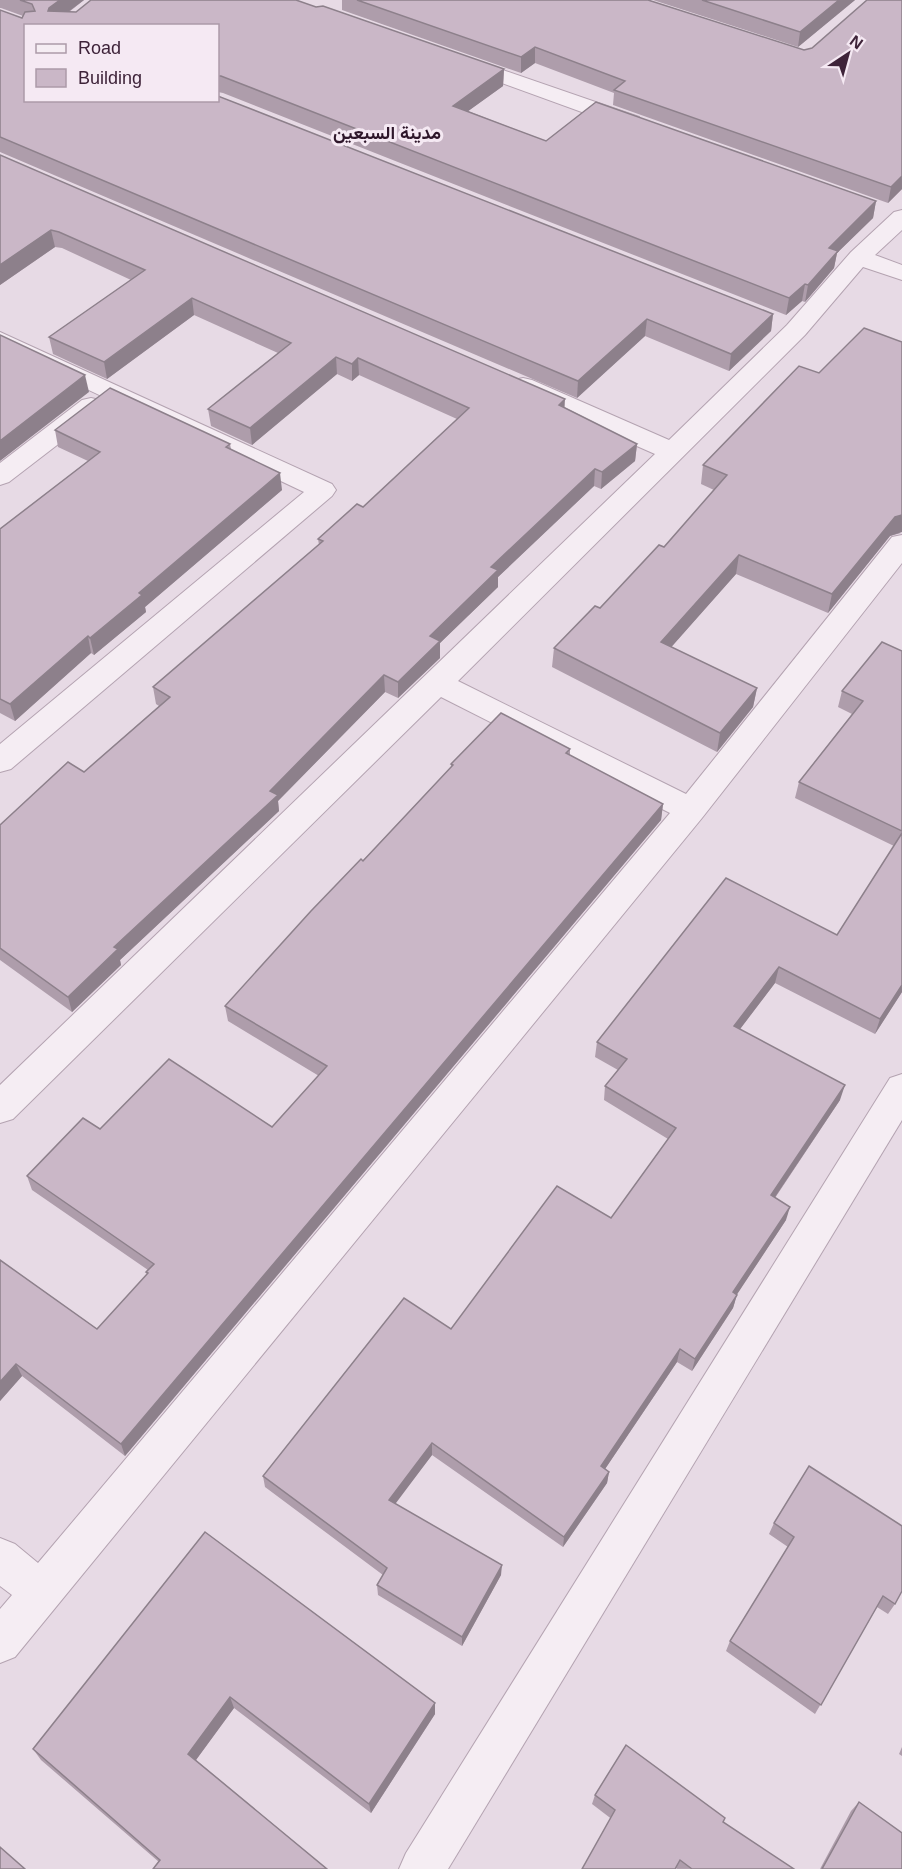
<svg xmlns="http://www.w3.org/2000/svg" width="902" height="1869" viewBox="0 0 902 1869" font-family="Helvetica,Vazirmatn,sans-serif">
<style>
.lines{fill:none;stroke-linecap:round;stroke-linejoin:round}
.minor-casing{stroke:#b4a3b1;stroke-width:2}
.minor{fill:#f5edf3;fill-rule:evenodd}
.wall{fill:#ae9dab}
.shaded-wall{fill:#8d808b}
.building{fill:#cab7c7;stroke:#8d808b;stroke-width:1.5}
.labels{text-anchor:middle;dominant-baseline:central;stroke-width:6;stroke-linejoin:round;paint-order:stroke}
.far-district-label{font-size:18px;font-weight:bold;fill:#2e162a;stroke:#f5e9f3}
</style>
<rect width="100%" height="100%" fill="#e7dae5"/>
<g class="lines">
<!-- minor casing -->
<g class="minor-casing">
<g id="minor">
<path d="M 462,56 L 639,117 L 642,122 L 639,127 L 631,129 L 623,127 L 455,66 L 452,62 L 455,58 Z"/>
<path d="M 902,210 L 902,230 L 875,255 L 902,265 L 902,280 L 863,267 L 805,335 L 458,681 L 686,794 L 892,537 L 902,535 L 902,563 L 702,818 L 15,1657 L 0,1663 L 0,1609 L 12,1595 L 0,1586 L 0,1538 L 15,1544 L 38,1563 L 670,813 L 441,697 L 13,1119 L 0,1123 L 0,1085 L 655,454 L 514,392 L 510,386 L 514,380 L 523,378 L 532,380 L 669,440 L 787,325 L 851,252 L 894,212 Z"/>
<path d="M 0,332 L 332,484 L 336,490 L 332,496 L 11,769 L 0,772 L 0,744 L 304,492 L 0,348 Z"/>
<path d="M 91,398 L 100,400 L 104,406 L 100,412 L 9,482 L 0,485 L 0,463 L 82,400 Z"/>
<path d="M 902,1074 L 902,1120 L 448,1869 L 399,1869 L 406,1853 L 890,1078 Z"/>
</g>
</g>
<!-- minor -->
<use href="#minor" class="minor"/>
</g>
<!-- wall -->
<g class="wall">
<path d="M 0,0 L 84,0 L 69,12 L 76,12 L 91,0 L 296,0 L 316,7 L 323,6 L 504,69 L 503,86 L 468,111 L 546,141 L 596,102 L 876,201 L 873,218 L 837,253 L 834,268 L 805,302 L 802,301 L 786,315 L 223,93 L 218,92 L 218,26 L 26,26 L 26,100 L 218,100 L 218,96 L 773,314 L 771,331 L 729,371 L 645,336 L 577,398 L 0,152 L 0,10 L 22,18 L 23,16 L 1,8 L 0,8 Z"/>
<path d="M 342,0 L 648,0 L 804,50 L 812,48 L 902,0 L 902,189 L 888,203 L 613,105 L 614,93 L 535,63 L 521,73 L 342,10 Z"/>
<path d="M 653,0 L 855,0 L 798,47 Z"/>
<path d="M 0,155 L 564,407 L 637,444 L 635,461 L 601,489 L 594,486 L 498,577 L 498,587 L 440,643 L 440,658 L 398,698 L 385,692 L 278,801 L 279,811 L 120,960 L 121,965 L 72,1012 L 0,960 L 0,825 L 84,772 L 159,706 L 156,704 L 153,687 L 319,545 L 318,539 L 363,507 L 457,419 L 359,375 L 352,381 L 337,374 L 252,445 L 211,426 L 208,409 L 278,353 L 194,315 L 107,379 L 53,354 L 49,337 L 131,280 L 62,248 L 55,247 L 0,285 Z"/>
<path d="M 55,430 L 230,444 L 231,449 L 282,490 L 145,607 L 146,612 L 94,655 L 91,653 L 15,721 L 0,713 L 0,529 L 88,461 L 58,447 Z"/>
<path d="M 703,465 L 901,533 L 890,536 L 828,613 L 736,574 L 671,647 L 757,688 L 753,707 L 717,752 L 552,667 L 554,648 L 600,608 L 664,547 L 714,490 L 701,484 Z"/>
<path d="M 902,651 L 902,992 L 875,1034 L 775,983 L 740,1029 L 840,1100 L 775,1198 L 786,1220 L 737,1294 L 733,1308 L 692,1371 L 677,1362 L 605,1469 L 609,1472 L 607,1483 L 563,1547 L 432,1455 L 395,1503 L 501,1575 L 462,1646 L 378,1595 L 377,1585 L 383,1575 L 265,1487 L 263,1476 L 451,1329 L 611,1218 L 668,1139 L 604,1100 L 605,1086 L 618,1070 L 595,1057 L 597,1042 L 837,935 L 894,846 L 795,798 L 799,782 L 852,714 L 838,707 L 842,691 Z"/>
<path d="M 570,749 L 570,755 L 663,804 L 661,820 L 125,1456 L 22,1376 L 0,1401 L 0,1260 L 97,1329 L 147,1275 L 146,1272 L 148,1270 L 32,1190 L 27,1176 L 100,1129 L 272,1127 L 319,1076 L 228,1021 L 225,1006 L 451,767 L 451,764 Z"/>
<path d="M 774,1523 L 895,1604 L 888,1614 L 877,1607 L 815,1714 L 726,1651 L 730,1641 L 788,1547 L 769,1534 Z"/>
<path d="M 205,1532 L 435,1703 L 435,1714 L 371,1813 L 234,1708 L 196,1760 L 327,1869 L 159,1862 L 41,1760 L 33,1749 Z"/>
<path d="M 902,1747 L 902,1756 L 899,1754 Z"/>
<path d="M 595,1795 L 723,1822 L 794,1869 L 677,1869 L 592,1804 Z"/>
<path d="M 859,1802 L 902,1869 L 820,1869 L 851,1811 Z"/>
</g>
<!-- shaded-wall -->
<g class="shaded-wall">
<path d="M 60,0 L 84,0 L 52,24 L 48,11 L 49,8 Z"/>
<path d="M 839,0 L 855,0 L 798,47 L 800,32 Z"/>
<path d="M 535,47 L 535,63 L 521,73 L 521,57 Z"/>
<path d="M 504,69 L 503,86 L 453,122 L 453,106 Z"/>
<path d="M 902,176 L 902,189 L 888,203 L 891,187 Z"/>
<path d="M 876,201 L 873,218 L 837,253 L 834,268 L 805,302 L 808,285 L 829,248 Z"/>
<path d="M 51,230 L 55,247 L 0,285 L 0,265 Z"/>
<path d="M 805,284 L 802,301 L 786,315 L 789,298 Z"/>
<path d="M 192,298 L 194,315 L 107,379 L 104,362 Z"/>
<path d="M 773,314 L 771,331 L 729,371 L 731,354 Z"/>
<path d="M 647,319 L 645,336 L 577,398 L 578,381 Z"/>
<path d="M 336,357 L 337,374 L 252,445 L 250,428 Z"/>
<path d="M 358,358 L 359,375 L 352,381 L 352,364 Z"/>
<path d="M 85,375 L 89,392 L 0,461 L 0,441 Z"/>
<path d="M 565,399 L 564,417 L 559,405 Z"/>
<path d="M 637,444 L 635,461 L 601,489 L 602,472 Z"/>
<path d="M 595,469 L 594,486 L 498,577 L 498,587 L 440,643 L 440,658 L 398,698 L 398,682 L 430,636 L 491,567 Z"/>
<path d="M 280,473 L 282,490 L 145,607 L 146,612 L 94,655 L 90,638 L 139,593 Z"/>
<path d="M 902,515 L 902,532 L 890,536 L 828,613 L 832,594 L 895,517 Z"/>
<path d="M 739,555 L 736,574 L 659,661 L 661,642 Z"/>
<path d="M 88,636 L 91,653 L 15,721 L 10,704 Z"/>
<path d="M 384,675 L 385,692 L 278,801 L 279,811 L 120,960 L 121,965 L 72,1012 L 68,997 L 114,947 Z"/>
<path d="M 757,688 L 753,707 L 717,752 L 720,733 Z"/>
<path d="M 663,804 L 661,820 L 125,1456 L 121,1444 Z"/>
<path d="M 779,967 L 775,983 L 731,1041 L 734,1026 Z"/>
<path d="M 902,985 L 902,992 L 875,1034 L 880,1019 Z"/>
<path d="M 845,1085 L 840,1100 L 767,1209 L 771,1195 Z"/>
<path d="M 790,1207 L 786,1220 L 730,1305 L 733,1292 Z"/>
<path d="M 737,1295 L 733,1308 L 692,1371 L 695,1359 Z"/>
<path d="M 680,1349 L 677,1362 L 599,1478 L 601,1466 Z"/>
<path d="M 16,1364 L 22,1376 L 0,1401 L 0,1382 Z"/>
<path d="M 432,1443 L 432,1455 L 390,1511 L 389,1500 Z"/>
<path d="M 609,1472 L 607,1483 L 563,1547 L 564,1537 Z"/>
<path d="M 502,1565 L 501,1575 L 462,1646 L 462,1637 Z"/>
<path d="M 230,1697 L 234,1708 L 193,1764 L 188,1754 Z"/>
<path d="M 435,1703 L 435,1714 L 371,1813 L 369,1804 Z"/>
</g>
<!-- building -->
<g class="building">
<path d="M 20,0 L 60,0 L 49,8 L 48,11 L 76,12 L 91,0 L 296,0 L 316,7 L 323,6 L 504,69 L 453,106 L 546,141 L 596,102 L 876,201 L 829,248 L 838,251 L 808,285 L 805,284 L 789,298 L 221,76 L 218,76 L 218,26 L 26,26 L 26,100 L 218,100 L 218,96 L 773,314 L 731,354 L 647,319 L 578,381 L 0,137 L 0,10 L 22,18 L 25,12 L 35,11 L 32,4 Z"/>
<path d="M 357,0 L 648,0 L 804,50 L 812,48 L 867,0 L 902,0 L 902,176 L 891,187 L 614,90 L 625,81 L 535,47 L 521,57 Z"/>
<path d="M 702,0 L 839,0 L 800,32 Z"/>
<path d="M 0,155 L 565,399 L 559,405 L 637,444 L 602,472 L 595,469 L 491,567 L 498,570 L 430,636 L 440,641 L 398,682 L 384,675 L 270,791 L 278,795 L 114,947 L 118,949 L 68,997 L 0,948 L 0,825 L 68,762 L 84,772 L 170,697 L 153,687 L 323,541 L 318,539 L 357,504 L 363,507 L 469,408 L 358,358 L 352,364 L 336,357 L 250,428 L 208,409 L 291,343 L 192,298 L 104,362 L 49,337 L 145,270 L 59,232 L 51,230 L 0,265 Z"/>
<path d="M 864,328 L 902,342 L 902,515 L 895,517 L 832,594 L 739,555 L 661,642 L 757,688 L 720,733 L 554,648 L 595,606 L 600,608 L 659,545 L 664,547 L 727,475 L 703,465 L 799,366 L 819,373 Z"/>
<path d="M 0,335 L 85,375 L 0,441 Z"/>
<path d="M 110,388 L 230,444 L 226,447 L 280,473 L 139,593 L 142,595 L 90,638 L 88,636 L 10,704 L 0,699 L 0,529 L 100,452 L 55,430 Z"/>
<path d="M 882,642 L 902,651 L 902,831 L 799,782 L 863,701 L 842,691 Z"/>
<path d="M 501,713 L 570,749 L 566,753 L 663,804 L 121,1444 L 16,1364 L 0,1382 L 0,1260 L 97,1329 L 148,1273 L 146,1272 L 154,1264 L 27,1176 L 83,1118 L 100,1129 L 169,1059 L 272,1127 L 327,1066 L 225,1006 L 311,911 L 361,859 L 363,861 L 453,765 L 451,764 Z"/>
<path d="M 902,833 L 902,985 L 880,1019 L 779,967 L 734,1026 L 845,1085 L 771,1195 L 790,1207 L 733,1292 L 737,1295 L 695,1359 L 680,1349 L 601,1466 L 609,1472 L 564,1537 L 432,1443 L 389,1500 L 502,1565 L 462,1637 L 377,1585 L 387,1568 L 263,1476 L 404,1298 L 451,1329 L 557,1186 L 611,1218 L 676,1128 L 605,1086 L 627,1059 L 597,1042 L 726,878 L 837,935 Z"/>
<path d="M 809,1466 L 902,1526 L 902,1591 L 895,1604 L 883,1596 L 821,1705 L 730,1641 L 794,1537 L 774,1523 Z"/>
<path d="M 205,1532 L 435,1703 L 369,1804 L 230,1697 L 188,1754 L 327,1869 L 153,1869 L 160,1860 L 33,1749 Z"/>
<path d="M 626,1745 L 725,1818 L 723,1822 L 794,1869 L 692,1869 L 680,1860 L 675,1869 L 582,1869 L 615,1810 L 595,1795 Z"/>
<path d="M 859,1802 L 902,1833 L 902,1869 L 822,1869 Z"/>
<path d="M 0,1847 L 25,1869 L 0,1869 Z"/>
</g>
<g class="labels">
<!-- far-district labels -->
<g class="far-district-label">
<text x="387" y="133">مدينة السبعين</text>
</g>
</g>
<!-- legend -->
<rect x="24" y="24" width="195" height="78" fill="#f5e9f3" stroke="#ac9aa9" stroke-width="1.5"/>
<rect x="36" y="44" width="30" height="9" fill="#f5edf3" stroke="#ac9aa9" stroke-width="1.5"/>
<text x="78" y="54" font-size="18" fill="#3e2339">Road</text>
<rect x="36" y="69" width="30" height="18" fill="#cab7c7" stroke="#ac9aa9" stroke-width="1.5"/>
<text x="78" y="84" font-size="18" fill="#3e2339">Building</text>
<!-- north arrow -->
<g transform="translate(848 54) rotate(36)" stroke="#f5e9f3" stroke-width="4.5" paint-order="stroke">
<path d="M0-4.5L10 22L0 15L-10 22Z" fill="#3e2339"/>
<text y="-9" font-size="16" font-weight="bold" text-anchor="middle" fill="#3e2339">N</text>
</g>
</svg>
